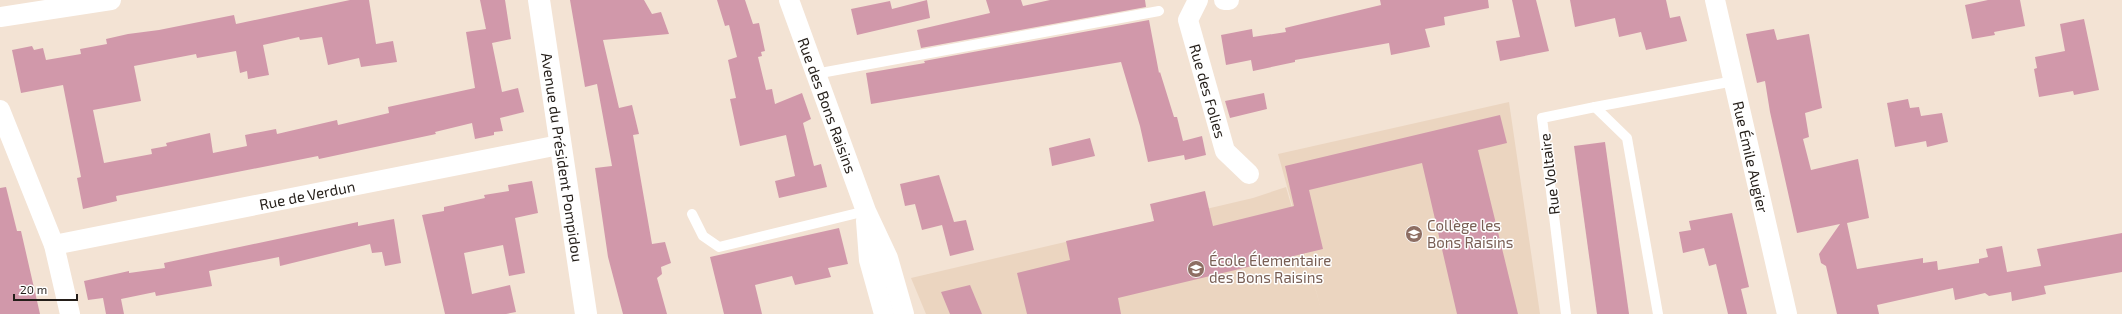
<svg xmlns="http://www.w3.org/2000/svg" width="2122" height="314" viewBox="0 0 2122 314" font-family="'Exo 2',sans-serif">
<style>
.built{fill:#ebd5c0}
.building{fill:#d198aa}
.lines{fill:none;stroke-linecap:round;stroke-linejoin:round}
.service{stroke:#fff;stroke-width:10}
.minor{stroke:#fff;stroke-width:20}
.tertiary{stroke:#fff;stroke-width:22}
.labels{text-anchor:middle;dominant-baseline:central;stroke-width:3;stroke-linejoin:round;paint-order:stroke}
.street-label{font-size:15px;fill:#241e19;stroke:#fff}
.education-label{font-size:15px;fill:#785e54;stroke:#fff;text-anchor:start}
</style>
<rect width="100%" height="100%" fill="#f3e3d4"/>
<!-- built -->
<path class="built" d="M 1509,102 L 1540,314 L 926,314 L 911,278 L 1253,198 L 1286,187 L 1320,305 L 1278,154 Z"/>
<!-- building -->
<g class="building">
<path d="M 350,0 L 369,0 L 376,44 L 393,41 L 397,62 L 361,67 L 359,58 L 328,65 L 322,37 L 300,40 L 299,37 L 263,45 L 269,75 L 248,79 L 247,71 L 240,73 L 236,51 L 197,58 L 196,54 L 134,66 L 141,101 L 93,110 L 104,163 L 152,154 L 151,149 L 167,146 L 166,143 L 210,133 L 213,153 L 247,146 L 245,135 L 276,129 L 277,134 L 337,120 L 338,125 L 389,113 L 388,107 L 475,88 L 466,32 L 486,29 L 480,0 L 505,0 L 511,39 L 492,43 L 502,92 L 518,88 L 524,112 L 500,118 L 503,131 L 494,132 L 494,135 L 475,139 L 472,123 L 435,132 L 436,134 L 319,159 L 318,156 L 116,196 L 117,201 L 83,209 L 77,178 L 81,177 L 63,85 L 21,93 L 12,50 L 32,46 L 34,50 L 43,48 L 46,60 L 81,54 L 80,49 L 107,44 L 106,39 L 128,34 L 159,30 L 234,15 L 236,24 Z"/>
<path d="M 570,0 L 644,0 L 652,14 L 661,12 L 669,34 L 603,40 L 619,108 L 632,105 L 639,134 L 633,135 L 652,244 L 665,242 L 671,263 L 661,267 L 662,274 L 657,278 L 667,314 L 623,314 L 608,257 L 595,168 L 612,166 L 597,84 L 585,87 Z"/>
<path d="M 717,0 L 745,0 L 753,24 L 759,23 L 765,51 L 761,52 L 762,56 L 758,57 L 766,90 L 772,89 L 775,104 L 802,93 L 811,119 L 803,123 L 814,166 L 821,164 L 827,187 L 779,198 L 775,181 L 795,176 L 786,135 L 740,146 L 730,99 L 736,98 L 728,60 L 737,57 L 729,25 L 725,26 Z"/>
<path d="M 927,0 L 930,18 L 857,35 L 851,9 L 890,1 L 892,9 Z"/>
<path d="M 986,0 L 1021,0 L 1023,6 L 1050,0 L 1145,0 L 1146,7 L 921,48 L 917,30 L 990,13 Z"/>
<path d="M 1380,0 L 1488,0 L 1489,8 L 1444,17 L 1445,25 L 1425,29 L 1430,47 L 1391,55 L 1389,43 L 1295,60 L 1295,62 L 1253,71 L 1251,60 L 1226,65 L 1221,35 L 1252,29 L 1253,37 L 1286,32 L 1285,28 L 1381,5 Z"/>
<path d="M 1512,0 L 1536,0 L 1549,51 L 1500,61 L 1496,41 L 1520,37 Z"/>
<path d="M 1570,0 L 1666,0 L 1670,18 L 1680,16 L 1687,41 L 1646,50 L 1641,32 L 1619,37 L 1615,18 L 1575,27 Z"/>
<path d="M 1988,0 L 2020,0 L 2025,26 L 1994,32 L 1995,35 L 1972,39 L 1965,5 Z"/>
<path d="M 2084,19 L 2099,90 L 2074,95 L 2073,91 L 2039,97 L 2034,69 L 2037,68 L 2035,57 L 2065,51 L 2060,24 Z"/>
<path d="M 1149,20 L 1159,73 L 1160,72 L 1174,117 L 1177,117 L 1183,141 L 1202,136 L 1206,155 L 1185,160 L 1184,155 L 1148,162 L 1140,126 L 1121,62 L 871,104 L 866,73 L 925,63 L 924,61 Z"/>
<path d="M 1774,29 L 1777,40 L 1809,34 L 1822,108 L 1805,113 L 1809,137 L 1803,139 L 1811,170 L 1858,159 L 1869,218 L 1847,223 L 1857,269 L 1923,258 L 1923,263 L 1937,261 L 1938,270 L 1979,263 L 1979,259 L 1988,257 L 1986,249 L 2002,246 L 2007,272 L 2041,266 L 2037,249 L 2122,233 L 2122,272 L 2044,286 L 2046,294 L 2012,301 L 2011,292 L 1989,296 L 1985,293 L 1955,300 L 1953,288 L 1877,305 L 1879,314 L 1837,314 L 1826,266 L 1821,263 L 1819,254 L 1840,224 L 1797,233 L 1770,112 L 1765,81 L 1757,83 L 1746,34 Z"/>
<path d="M 1264,93 L 1267,109 L 1230,118 L 1225,101 Z"/>
<path d="M 1908,99 L 1910,108 L 1919,107 L 1921,116 L 1942,113 L 1948,142 L 1927,147 L 1926,141 L 1895,147 L 1887,103 Z"/>
<path d="M 1500,115 L 1507,143 L 1478,150 L 1518,314 L 1457,314 L 1422,163 L 1309,190 L 1323,249 L 1118,298 L 1121,314 L 1027,314 L 1017,273 L 1070,260 L 1066,241 L 1154,221 L 1150,204 L 1205,191 L 1213,226 L 1294,206 L 1285,166 Z"/>
<path d="M 1090,138 L 1095,156 L 1052,166 L 1049,148 Z"/>
<path d="M 1605,142 L 1629,314 L 1597,314 L 1574,146 Z"/>
<path d="M 939,175 L 954,222 L 966,220 L 974,250 L 950,256 L 942,225 L 922,230 L 915,204 L 905,206 L 900,184 Z"/>
<path d="M 532,181 L 538,213 L 515,218 L 525,273 L 509,276 L 503,245 L 464,253 L 472,294 L 510,285 L 516,312 L 506,314 L 445,314 L 422,215 L 444,211 L 444,207 L 485,198 L 484,195 L 509,191 L 508,185 Z"/>
<path d="M 6,187 L 17,231 L 21,231 L 40,314 L 0,314 L 0,188 Z"/>
<path d="M 1732,213 L 1749,287 L 1741,289 L 1747,314 L 1728,314 L 1716,264 L 1709,266 L 1704,248 L 1683,253 L 1679,232 L 1691,230 L 1689,221 Z"/>
<path d="M 394,219 L 401,263 L 385,266 L 382,252 L 372,253 L 370,244 L 280,266 L 279,257 L 209,271 L 212,286 L 156,296 L 155,292 L 121,299 L 124,314 L 106,314 L 103,298 L 88,300 L 84,281 L 129,271 L 129,273 L 165,268 L 164,263 L 358,222 L 358,226 Z"/>
<path d="M 839,228 L 848,264 L 828,268 L 831,277 L 795,285 L 792,276 L 755,285 L 762,314 L 724,314 L 710,257 Z"/>
<path d="M 970,285 L 982,314 L 950,314 L 941,292 Z"/>
</g>
<g class="lines">
<!-- service -->
<g class="service">
<path d="M 815,74 L 1159,11"/>
<path d="M 1595,107 L 1734,81"/>
<path d="M 692,214 L 703,236 L 719,247 L 866,211"/>
<path d="M 1566,314 L 1542,118 L 1595,107 L 1627,138 L 1658,314"/>
</g>
<!-- minor -->
<g class="minor">
<path id="s1" d="M 789,0 L 866,211 L 888,258 L 904,314"/>
<path id="s2" d="M 1198,0 L 1188,20 L 1225,151 L 1249,174"/>
<path d="M 1224,0 L 1229,0"/>
<path id="s3" d="M 1715,0 L 1787,314"/>
<path d="M 0,17 L 111,0"/>
<path d="M 0,110 L 54,245 L 70,314"/>
<path d="M 866,221 L 869,260 L 884,314"/>
<path id="s4" d="M 54,245 L 559,145"/>
</g>
<!-- tertiary -->
<path class="tertiary" id="s5" d="M 539,0 L 586,314"/>
</g>
<!-- icons -->
<defs>
<g id="school-disc" transform="scale(0.9)"><circle r="9.5" fill="#8d6e63" stroke="#fff"/><path d="M0-5L7-2L0 1L-7-2ZM-4 1L0 2.5L4 1V4Q0 6-4 4Z" fill="#fff"/></g>
</defs>
<g fill-rule="evenodd">
<use href="#school-disc" x="1414" y="234"/>
<use href="#school-disc" x="1196" y="269"/>
</g>
<g class="labels">
<!-- street labels -->
<g class="street-label">
<text stroke="none"><textPath href="#s2" startOffset="96">Rue des Folies</textPath></text>
<text stroke="none"><textPath href="#s1" startOffset="112">Rue des Bons Raisins</textPath></text>
<text stroke="none"><textPath href="#s5" startOffset="159">Avenue du Président Pompidou</textPath></text>
<text stroke="none"><textPath href="#s3" startOffset="161">Rue Émile Augier</textPath></text>
<text transform="translate(1549 174) rotate(-97)">Rue Voltaire</text>
<text stroke="none"><textPath href="#s4" startOffset="258">Rue de Verdun</textPath></text>
</g>
<!-- education labels -->
<g class="education-label">
<text x="1427" y="225">Collège les<tspan x="1427" dy="17">Bons Raisins</tspan></text>
<text x="1209" y="260">École Élementaire<tspan x="1209" dy="17">des Bons Raisins</tspan></text>
</g>
</g>
<!-- scale -->
<path d="M14 294v6h63v-6" fill="none" stroke="#241e19" stroke-width="2"/>
<text x="20" y="294" font-size="12" fill="#241e19" stroke="#ffffff" stroke-width="3" paint-order="stroke">20 m</text>
</svg>
